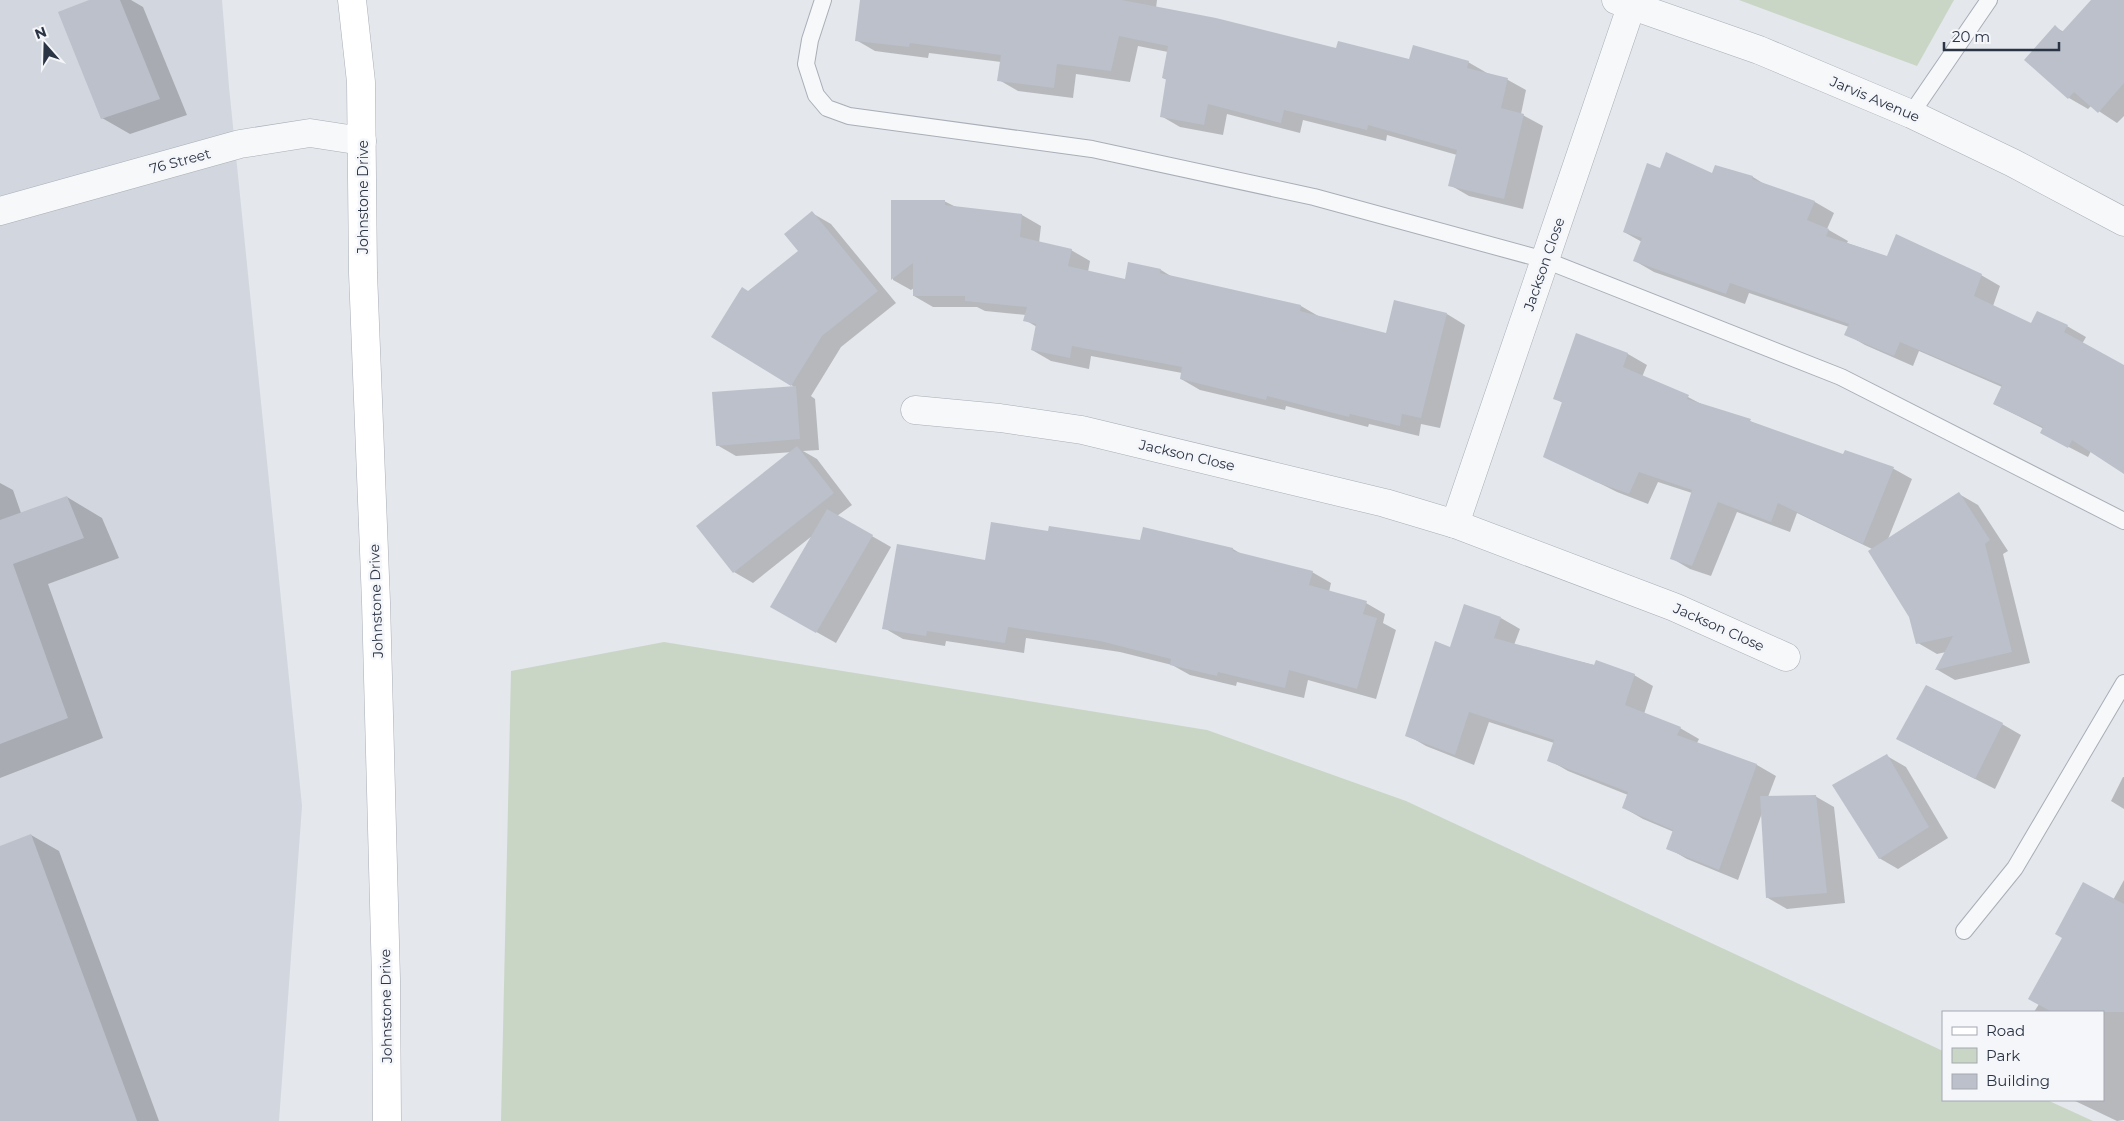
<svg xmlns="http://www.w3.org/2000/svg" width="2124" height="1121" viewBox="0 0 2124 1121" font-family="Montserrat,sans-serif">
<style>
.built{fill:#d2d6de}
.green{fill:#c9d6c5}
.shadow{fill:#0003}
.building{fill:#bbc0ca}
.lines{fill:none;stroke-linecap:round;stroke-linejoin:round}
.service-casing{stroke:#a9aeb7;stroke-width:18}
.minor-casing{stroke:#a9aeb7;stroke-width:29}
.tertiary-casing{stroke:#a9aeb7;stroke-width:29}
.secondary-casing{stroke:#a9aeb7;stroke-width:29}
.service{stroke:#f7f8fa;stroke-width:16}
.minor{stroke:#f7f8fa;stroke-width:28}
.tertiary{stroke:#f7f8fa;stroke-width:28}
.secondary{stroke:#fff;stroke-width:28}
.labels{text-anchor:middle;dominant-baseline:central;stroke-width:5;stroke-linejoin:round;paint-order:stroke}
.street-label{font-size:14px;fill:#2b3445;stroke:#f4f6f9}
</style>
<rect width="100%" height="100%" fill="#e4e7ec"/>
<!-- built -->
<path class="built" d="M 0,0 L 222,0 L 229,87 L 302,806 L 279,1121 L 0,1121 Z"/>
<!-- green -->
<g class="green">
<path d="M 1739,0 L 1954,0 L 1917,66 Z"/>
<path d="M 664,642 L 1207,730 L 1406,801 L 1943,1051 L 1943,1100 L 2047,1100 L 2093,1121 L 501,1121 L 511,671 Z"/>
</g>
<!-- shadow -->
<g class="shadow">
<path d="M 93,0 L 131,0 L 143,7 L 187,115 L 130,134 L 102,118 Z"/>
<path d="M 861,0 L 1157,0 L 1156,8 L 1337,49 L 1410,61 L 1468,62 L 1487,73 L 1508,80 L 1526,90 L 1521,114 L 1543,126 L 1523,209 L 1469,196 L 1450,185 L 1457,155 L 1387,135 L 1386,141 L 1303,120 L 1300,133 L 1227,114 L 1223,135 L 1180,127 L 1161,116 L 1167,80 L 1163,78 L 1168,52 L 1138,46 L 1130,82 L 1076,74 L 1073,98 L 1018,91 L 999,80 L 1001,62 L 929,53 L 928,58 L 875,51 L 856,40 Z"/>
<path d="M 2093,0 L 2124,0 L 2124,116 L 2117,123 L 2091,106 L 2088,109 L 2069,98 L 2026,60 L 2055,27 L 2064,32 Z"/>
<path d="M 1716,166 L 1753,177 L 1769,187 L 1815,202 L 1834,213 L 1827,229 L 1848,241 L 1847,243 L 1888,257 L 1981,275 L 2000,286 L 1993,306 L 2031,325 L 2067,326 L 2086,337 L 2082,344 L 2124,367 L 2124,472 L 2091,451 L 2088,457 L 2061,443 L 2044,429 L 1994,404 L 2002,387 L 1919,351 L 1913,366 L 1865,345 L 1846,334 L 1849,327 L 1749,293 L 1745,304 L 1654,272 L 1635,261 L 1642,242 L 1624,232 L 1661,169 L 1713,175 Z"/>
<path d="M 892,201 L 944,201 L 956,207 L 1022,215 L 1041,226 L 1039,243 L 1071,250 L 1090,261 L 1088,272 L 1126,280 L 1161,270 L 1174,278 L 1301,306 L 1320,317 L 1386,334 L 1447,314 L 1465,325 L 1440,428 L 1421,424 L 1419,436 L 1369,424 L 1368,427 L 1286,406 L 1285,410 L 1200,390 L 1181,379 L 1182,373 L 1091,356 L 1089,369 L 1051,361 L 1032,350 L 1037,327 L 1025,320 L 1026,315 L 985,311 L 977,307 L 933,307 L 914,296 L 914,288 L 911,290 L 893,280 Z"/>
<path d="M 812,213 L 831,224 L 896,303 L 841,347 L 811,396 L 815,399 L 819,450 L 803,451 L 817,459 L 852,505 L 837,516 L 891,547 L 836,643 L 772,607 L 812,536 L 753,583 L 734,572 L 793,452 L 736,456 L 717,445 L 796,388 L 713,337 L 749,292 L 800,251 Z"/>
<path d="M 1576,335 L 1628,354 L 1647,365 L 1642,377 L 1688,397 L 1705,406 L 1750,421 L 1759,426 L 1844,456 L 1846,451 L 1894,469 L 1912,479 L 1888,539 L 1959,494 L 1978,505 L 2008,551 L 2003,554 L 2030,663 L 1955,680 L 1936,669 L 1946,652 L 1937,654 L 1918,643 L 1910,617 L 1872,549 L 1797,513 L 1790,532 L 1737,512 L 1711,576 L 1690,569 L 1671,558 L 1692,493 L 1658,482 L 1648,504 L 1617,492 L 1545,456 L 1563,403 L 1554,398 Z"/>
<path d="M 0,483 L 13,490 L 21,513 L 67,497 L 102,518 L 119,558 L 48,584 L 103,738 L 0,778 Z"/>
<path d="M 1049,532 L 1233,549 L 1243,555 L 1312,572 L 1331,583 L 1329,592 L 1366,603 L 1385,614 L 1383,623 L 1396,630 L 1376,699 L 1308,680 L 1304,698 L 1237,682 L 1236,686 L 1190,675 L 1172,665 L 1120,652 L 1026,638 L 1024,653 L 946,641 L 945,646 L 903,639 L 884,628 L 986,561 Z"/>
<path d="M 1501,618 L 1520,629 L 1514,645 L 1634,675 L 1653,686 L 1644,714 L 1680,728 L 1699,739 L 1697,743 L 1757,765 L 1776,776 L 1768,797 L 1815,796 L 1834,807 L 1845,903 L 1787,909 L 1768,898 L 1762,813 L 1738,880 L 1687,859 L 1668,848 L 1674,832 L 1643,819 L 1624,808 L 1628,795 L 1568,771 L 1549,760 L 1554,743 L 1489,722 L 1474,765 L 1426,746 L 1407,735 L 1451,649 Z"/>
<path d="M 2002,724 L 2021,735 L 1995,789 L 1916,749 Z"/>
<path d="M 1887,756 L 1906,767 L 1948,838 L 1898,869 L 1879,858 Z"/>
<path d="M 2123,777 L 2124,777 L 2124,809 L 2111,801 Z"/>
<path d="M 31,835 L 59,851 L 159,1121 L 0,1121 L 0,847 Z"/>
<path d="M 2124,880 L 2124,1120 L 2117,1121 L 2073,1100 L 2103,1100 L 2103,1012 L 2034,1012 L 2039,1004 L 2113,900 Z"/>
</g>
<!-- building -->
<g class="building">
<path d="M 89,0 L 120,0 L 160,99 L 101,119 L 58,12 Z"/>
<path d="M 860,0 L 1122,0 L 1216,18 L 1336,48 L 1338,41 L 1409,59 L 1413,45 L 1469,61 L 1467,68 L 1508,78 L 1501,108 L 1524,114 L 1504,199 L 1448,186 L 1457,150 L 1368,125 L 1367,130 L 1284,110 L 1281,123 L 1208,104 L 1204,125 L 1160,117 L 1166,79 L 1162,78 L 1168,46 L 1119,36 L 1111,71 L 1057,64 L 1054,88 L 997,81 L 1001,55 L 910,43 L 909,47 L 855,41 Z"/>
<path d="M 2091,0 L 2124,0 L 2124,83 L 2098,113 L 2074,92 L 2068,99 L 2024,60 L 2055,25 L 2062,32 Z"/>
<path d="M 1666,152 L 1712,173 L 1715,165 L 1753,176 L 1752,179 L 1815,201 L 1807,220 L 1829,229 L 1826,236 L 1887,256 L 1896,234 L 1982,274 L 1974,296 L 2031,323 L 2037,311 L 2068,325 L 2064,332 L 2124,365 L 2124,474 L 2072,440 L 2068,448 L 2040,433 L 2043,427 L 1993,404 L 2002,385 L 1900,342 L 1894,356 L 1844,335 L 1849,324 L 1730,283 L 1726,294 L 1633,261 L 1642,238 L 1623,232 L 1647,163 L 1660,168 Z"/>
<path d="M 891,200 L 945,200 L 945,205 L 1022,214 L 1020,237 L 1072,249 L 1068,266 L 1125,279 L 1128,262 L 1161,269 L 1160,273 L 1301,305 L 1300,311 L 1386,333 L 1394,300 L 1447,313 L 1421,418 L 1402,414 L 1400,426 L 1350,414 L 1349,417 L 1267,396 L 1266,400 L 1180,379 L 1182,367 L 1072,346 L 1070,358 L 1031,350 L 1036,324 L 1023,321 L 1027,307 L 965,301 L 965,296 L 913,296 L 913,263 L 891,280 Z"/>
<path d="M 812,211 L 878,291 L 822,336 L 791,386 L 711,337 L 742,287 L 748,291 L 798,251 L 784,234 Z"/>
<path d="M 1576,333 L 1628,353 L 1623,367 L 1689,395 L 1687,399 L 1751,419 L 1750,421 L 1843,454 L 1845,450 L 1894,467 L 1863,544 L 1778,503 L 1771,522 L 1718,502 L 1692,566 L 1670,559 L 1692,490 L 1639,472 L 1629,494 L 1596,482 L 1543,457 L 1562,402 L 1553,399 Z"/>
<path d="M 796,386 L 800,439 L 716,446 L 712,392 Z"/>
<path d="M 797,446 L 834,493 L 733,573 L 696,526 Z"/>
<path d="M 1959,492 L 1990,540 L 1985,544 L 2012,652 L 1935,670 L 1953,636 L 1916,644 L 1909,617 L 1868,551 Z"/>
<path d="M 67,496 L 84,538 L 13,564 L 68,718 L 0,744 L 0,520 Z"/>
<path d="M 827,509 L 873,535 L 816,633 L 770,607 Z"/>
<path d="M 991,522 L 1048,531 L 1049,526 L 1140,540 L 1143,527 L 1233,548 L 1233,551 L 1313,571 L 1309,585 L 1367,601 L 1363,614 L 1377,618 L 1357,689 L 1289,670 L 1285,688 L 1218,672 L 1217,676 L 1170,665 L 1171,659 L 1100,641 L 1008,627 L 1005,643 L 927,631 L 926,636 L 882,629 L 897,544 L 985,560 Z"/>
<path d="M 1464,604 L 1501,617 L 1494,638 L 1594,665 L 1596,660 L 1635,674 L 1625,705 L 1681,727 L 1677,735 L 1757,764 L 1719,870 L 1666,849 L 1673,830 L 1622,808 L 1628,792 L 1547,761 L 1554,740 L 1469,712 L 1455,755 L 1405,736 L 1435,641 L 1450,647 Z"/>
<path d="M 1926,685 L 2003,723 L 1975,779 L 1896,739 Z"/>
<path d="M 1887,754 L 1929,827 L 1879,859 L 1832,785 Z"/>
<path d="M 1816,795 L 1827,893 L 1766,898 L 1760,796 Z"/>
<path d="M 31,834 L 137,1121 L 0,1121 L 0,846 Z"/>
<path d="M 2083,882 L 2124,904 L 2124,1012 L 2052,1012 L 2028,999 L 2062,938 L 2055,934 Z"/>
</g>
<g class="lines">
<!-- service casing -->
<g class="service-casing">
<g id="service">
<path d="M 823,0 L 810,40 L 806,64 L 816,95 L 827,108 L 849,116 L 1092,149 L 1314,197 L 1545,260 L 1841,377 L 2124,521"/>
<path d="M 1911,114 L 1989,0"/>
<path d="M 1964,931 L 2015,868 L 2124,683"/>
</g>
</g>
<!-- minor casing -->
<g class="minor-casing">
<g id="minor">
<path d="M 0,211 L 240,144 L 310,133 L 362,141"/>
<path d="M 915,410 L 1000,418 L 1082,430 L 1385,503 L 1455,524 L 1674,607 L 1786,657"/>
<path d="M 1455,524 L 1632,4"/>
</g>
</g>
<!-- tertiary casing -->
<g class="tertiary-casing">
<path id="tertiary" d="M 1616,0 L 1759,50 L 1911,114 L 2013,163 L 2124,222"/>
</g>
<!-- secondary casing -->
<g class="secondary-casing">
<path id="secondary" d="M 352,0 L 361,82 L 363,273 L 376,602 L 386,979 L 387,1121"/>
</g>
<!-- service -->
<use href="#service" class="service"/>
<!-- minor -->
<use href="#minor" class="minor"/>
<!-- tertiary -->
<use href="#tertiary" class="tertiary"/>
<!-- secondary -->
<use href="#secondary" class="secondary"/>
</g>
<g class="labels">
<!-- street labels -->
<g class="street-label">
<text transform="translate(1875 99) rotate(23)">Jarvis Avenue</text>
<text transform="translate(180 161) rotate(-15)">76 Street</text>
<text transform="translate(363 197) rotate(-90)">Johnstone Drive</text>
<text transform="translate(1544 264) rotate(-71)">Jackson Close</text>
<text transform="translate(1187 455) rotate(13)">Jackson Close</text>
<text transform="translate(376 601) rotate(-92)">Johnstone Drive</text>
<text transform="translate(1719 627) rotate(24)">Jackson Close</text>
<text transform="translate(386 1006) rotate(-91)">Johnstone Drive</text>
</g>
</g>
<!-- legend -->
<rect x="1942" y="1011" width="162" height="90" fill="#f4f6f9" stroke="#a4a8b1"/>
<rect x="1952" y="1027" width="25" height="8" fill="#ffffff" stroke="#a4a8b1"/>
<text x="1986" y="1036" font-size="15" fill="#2b3445">Road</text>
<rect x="1952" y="1048" width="25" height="15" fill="#c9d6c5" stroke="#a4a8b1"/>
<text x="1986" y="1061" font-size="15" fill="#2b3445">Park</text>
<rect x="1952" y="1074" width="25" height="15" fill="#bbc0ca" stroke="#a4a8b1"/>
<text x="1986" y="1086" font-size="15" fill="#2b3445">Building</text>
<!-- north arrow -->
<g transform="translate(45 45) rotate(340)" stroke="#f4f6f9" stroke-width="4" paint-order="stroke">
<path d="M0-4L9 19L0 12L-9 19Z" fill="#2b3445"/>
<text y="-8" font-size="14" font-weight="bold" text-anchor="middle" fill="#2b3445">N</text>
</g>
<!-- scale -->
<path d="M1944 42v8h115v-8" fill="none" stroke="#2b3445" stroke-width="2.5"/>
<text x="1952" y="42" font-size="15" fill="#2b3445" stroke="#f4f6f9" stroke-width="4" paint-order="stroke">20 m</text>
</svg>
